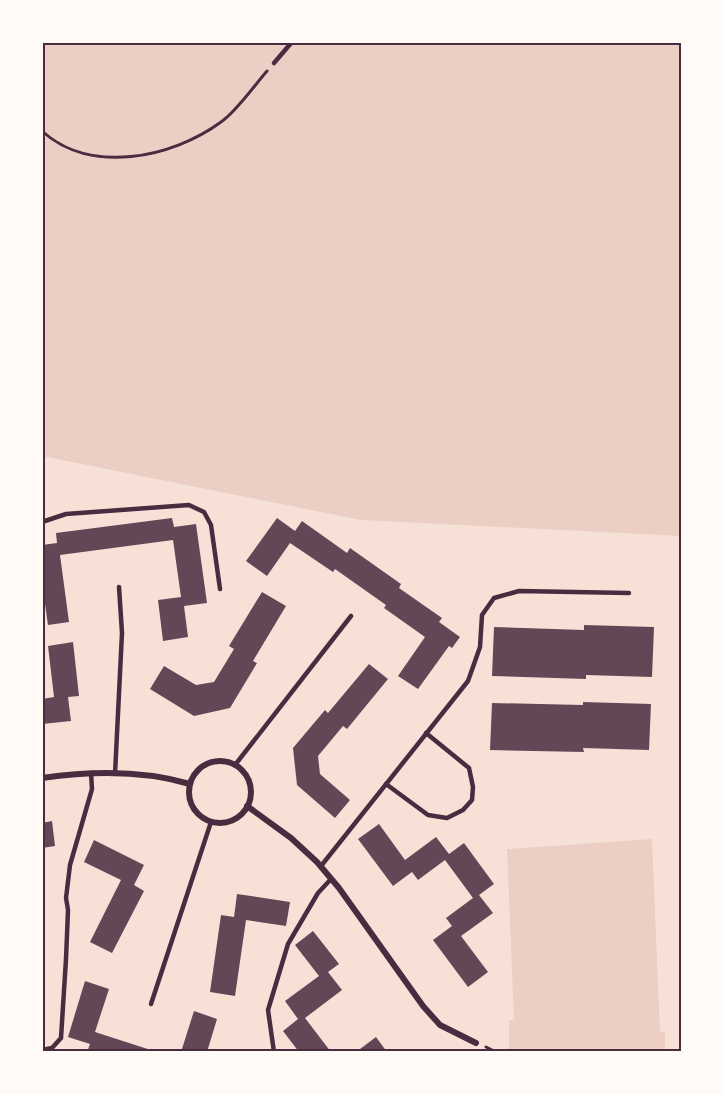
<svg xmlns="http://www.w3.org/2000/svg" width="724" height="1094" viewBox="0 0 724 1094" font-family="'Noto Serif',serif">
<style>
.green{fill:#ebcfc5}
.building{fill:#644757}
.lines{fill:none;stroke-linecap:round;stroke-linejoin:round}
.path{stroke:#4a2c40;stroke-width:3}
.service{stroke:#4a2c40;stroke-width:4.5}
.minor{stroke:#4a2c40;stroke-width:6}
.neatline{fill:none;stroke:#4a2c40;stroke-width:2}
</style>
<rect width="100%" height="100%" fill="#f7e1d7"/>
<!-- green -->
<g class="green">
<path d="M 42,42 L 682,42 L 682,548 L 680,536 L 361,520 L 42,456 Z"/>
<path d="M 652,839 L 660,1032 L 665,1032 L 665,1052 L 509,1052 L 509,1020 L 514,1020 L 507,849 Z"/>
</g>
<!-- building -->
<g class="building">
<path d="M 172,518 L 174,527 L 196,524 L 207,603 L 184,606 L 188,637 L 163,641 L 158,600 L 181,597 L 173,540 L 60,555 L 69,622 L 48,625 L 44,597 L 42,597 L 42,545 L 57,543 L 56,533 Z"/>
<path d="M 277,518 L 295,531 L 302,521 L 347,553 L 350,548 L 401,584 L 399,588 L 442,618 L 439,622 L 460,637 L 452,648 L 449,646 L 418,689 L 398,676 L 425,637 L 384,608 L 386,605 L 335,569 L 333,572 L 290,543 L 267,576 L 246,561 Z"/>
<path d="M 262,592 L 286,606 L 253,661 L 257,663 L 230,708 L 194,716 L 150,689 L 164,666 L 196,685 L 214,682 L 234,649 L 229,646 Z"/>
<path d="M 584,625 L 654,627 L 652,677 L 586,675 L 586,679 L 492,676 L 494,627 L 584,630 Z"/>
<path d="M 73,642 L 79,696 L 68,697 L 71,721 L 42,724 L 42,699 L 54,697 L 48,646 Z"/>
<path d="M 369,664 L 388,679 L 347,729 L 343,726 L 318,756 L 320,774 L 350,800 L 335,818 L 297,785 L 293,748 L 325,710 L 328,713 Z"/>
<path d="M 583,702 L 651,704 L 649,750 L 583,748 L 584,752 L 490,750 L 492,703 L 583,705 Z"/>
<path d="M 52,821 L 55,846 L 42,848 L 42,823 Z"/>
<path d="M 379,824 L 405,860 L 436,837 L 449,854 L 464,843 L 494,884 L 479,895 L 493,913 L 461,936 L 488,972 L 468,987 L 433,940 L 452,926 L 446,918 L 473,898 L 445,860 L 418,880 L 412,872 L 393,886 L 358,839 Z"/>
<path d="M 94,840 L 144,865 L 134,885 L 144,891 L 112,953 L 90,942 L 121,880 L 84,862 Z"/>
<path d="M 237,894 L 290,902 L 286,926 L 246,920 L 235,996 L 210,992 L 221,915 L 234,917 Z"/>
<path d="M 313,931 L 339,964 L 328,972 L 342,990 L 305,1018 L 331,1052 L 299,1052 L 283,1031 L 298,1019 L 285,1001 L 319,976 L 295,945 Z"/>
<path d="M 85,981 L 109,989 L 95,1032 L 157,1052 L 87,1052 L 90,1044 L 68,1037 Z"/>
<path d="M 194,1011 L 217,1019 L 207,1052 L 181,1052 Z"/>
<path d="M 376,1037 L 387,1052 L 356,1052 Z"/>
</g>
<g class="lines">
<!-- path -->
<g class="path">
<path d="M 42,131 C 90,175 172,158 221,122 C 236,112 254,86 267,71"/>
<path d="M 486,1047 L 496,1052"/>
</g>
<!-- service -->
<g class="service">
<path d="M 274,63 L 292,42"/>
<path d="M 42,522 L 66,514 L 189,505 L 204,512 L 211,525 L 220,589"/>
<path d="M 235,765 L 351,616"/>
<path d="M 115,774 L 122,633 L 119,587"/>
<path d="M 386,784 L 428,815 L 447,818 L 463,810 L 472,800 L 473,787 L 469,768 L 426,733"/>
<path d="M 321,866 L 468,681 L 480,647 L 482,615 L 494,598 L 519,591 L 629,593"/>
<path d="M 151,1004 L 211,822"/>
<path d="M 42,1050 L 52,1048 L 61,1038 L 66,959 L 68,910 L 66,898 L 70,865 L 92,789 L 91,773"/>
<path d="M 274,1052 L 268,1010 L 288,944 L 318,893 L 331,879"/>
</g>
<!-- minor -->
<g class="minor">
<circle cx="220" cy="792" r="31"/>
<path d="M 42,778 C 90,771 143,770 190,784"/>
<path d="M 247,806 L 291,838 L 317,862 L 339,888 L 423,1006 L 440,1025 L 476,1043"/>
</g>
</g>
<!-- border -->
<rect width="724" height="1094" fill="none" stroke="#fffaf5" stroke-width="87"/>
<rect x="44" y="44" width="636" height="1006" class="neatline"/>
</svg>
